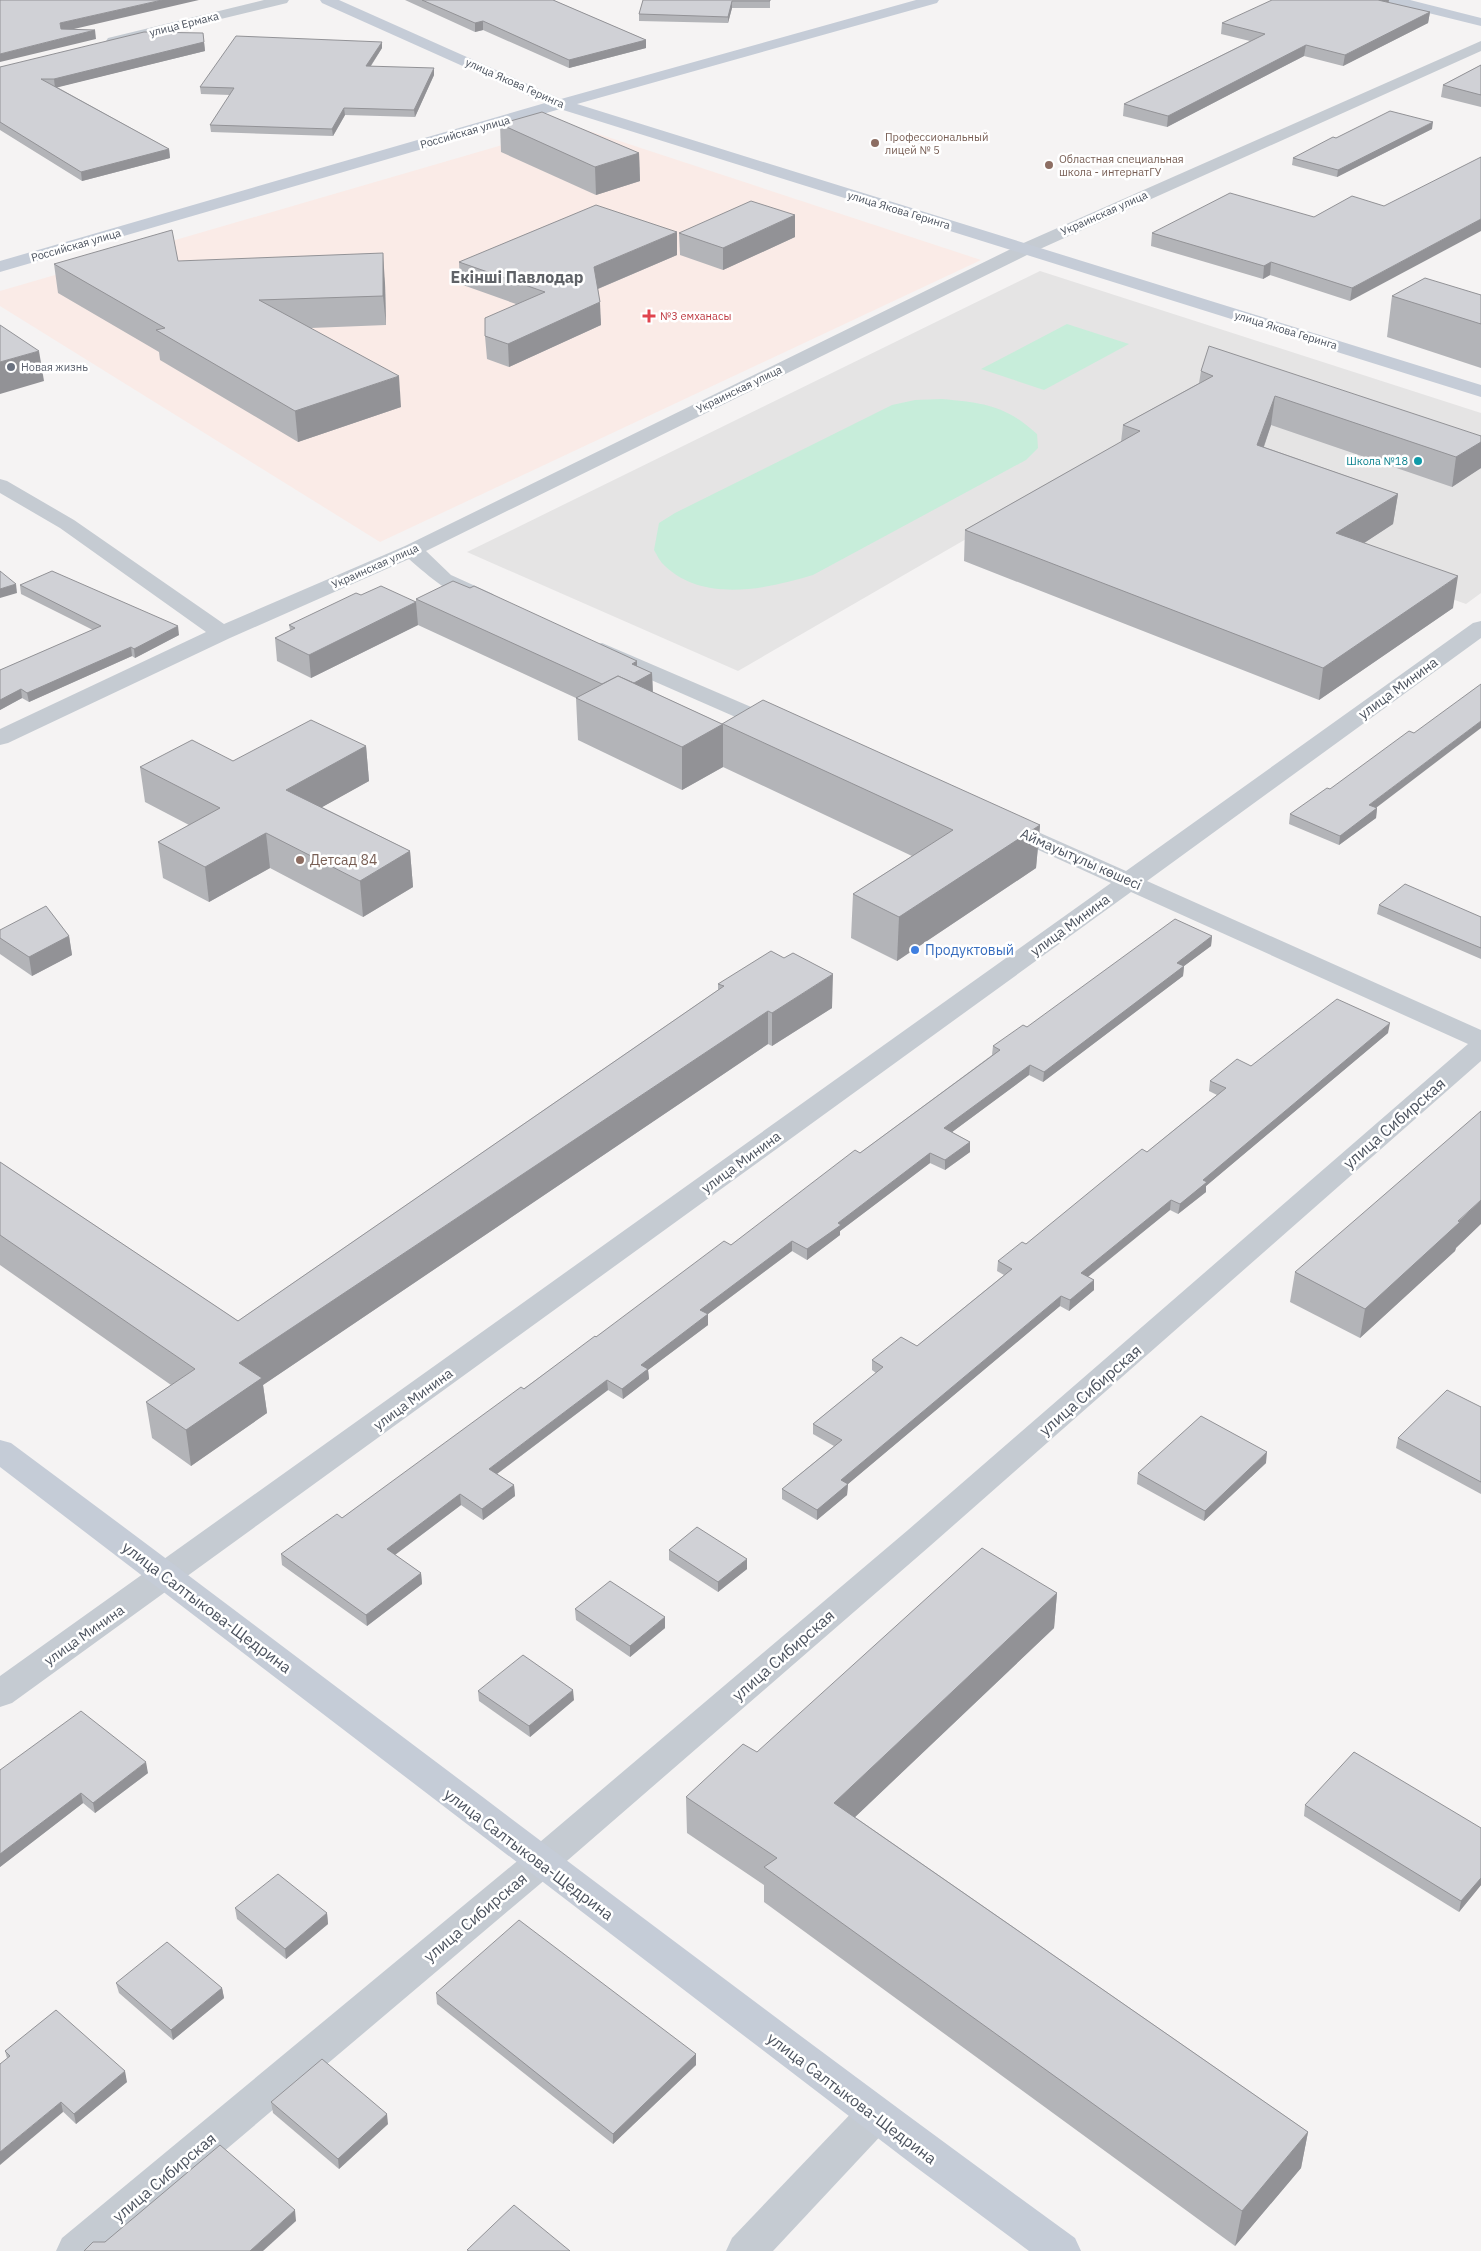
<svg xmlns="http://www.w3.org/2000/svg" width="1481" height="2251" viewBox="0 0 1481 2251" font-family="'IBM Plex Sans',sans-serif">
<style>
.education{fill:#e5e4e4}
.medical{fill:#faebe7}
.green{fill:#c7edda}
.lines{fill:none;stroke-linecap:round;stroke-linejoin:round}
.street{fill:#c5cbd2;fill-rule:evenodd}
.secondary{fill:#c5ccd7;fill-rule:evenodd}
.wall{fill:#b3b4b8}
.shaded-wall{fill:#929296}
.building{fill:#d0d1d6;stroke:#929296}
.education-dot{fill:#8d6e63;stroke:#fff;stroke-width:2}
.health-dot{fill:#e0444e;stroke:#fff;stroke-width:2}
.worship-dot{fill:#6b7280;stroke:#fff;stroke-width:2}
.culture-dot{fill:#0f9aa8;stroke:#fff;stroke-width:2}
.shop-dot{fill:#3f7fe0;stroke:#fff;stroke-width:2}
.labels{text-anchor:middle;dominant-baseline:central;stroke-width:5;stroke-linejoin:round;paint-order:stroke}
.far-street-label{font-size:11px;fill:#4c535f;stroke:#fff}
.far-education-label{font-size:11px;fill:#785e54;stroke:#fff;text-anchor:start}
.far-health-label{font-size:11px;fill:#be3a42;stroke:#fff;text-anchor:start}
.far-worship-label{font-size:11px;fill:#5b616d;stroke:#fff;text-anchor:start}
.far-culture-label{font-size:11px;fill:#0d838f;stroke:#fff;text-anchor:end}
.street-label{font-size:14px;fill:#4c535f;stroke:#fff}
.education-label{font-size:14px;fill:#785e54;stroke:#fff;text-anchor:start}
.shop-label{font-size:14px;fill:#366cbe;stroke:#fff;text-anchor:start}
.far-district-label{font-size:16px;font-weight:bold;fill:#5f6267;stroke:#fff}
.near-street-label{font-size:16px;fill:#4c535f;stroke:#fff}
</style>
<rect width="100%" height="100%" fill="#f5f3f3"/>
<!-- education -->
<path class="education" d="M 1040,271 L 1481,413 L 1481,593 L 1466,604 L 1087,469 L 738,671 L 467,552 Z"/>
<!-- medical -->
<path class="medical" d="M 571,125 L 981,260 L 380,542 L 0,306 L 0,291 Z"/>
<!-- green -->
<g class="green">
<path d="M 1067,324 L 1129,344 L 1044,390 L 981,369 Z"/>
<path d="M 942,399 C 984,403 1005,405 1037,434 L 1038,448 L 1026,460 L 813,575 C 767,589 704,603 665,566 C 660,562 657,555 654,550 L 659,523 L 675,513 L 892,405 L 915,400 Z"/>
</g>
<g class="lines">
<!-- street -->
<g class="street">
<path d="M 264,0 L 289,0 L 287,3 L 113,45 L 108,44 L 106,41 L 108,38 Z"/>
<path d="M 1481,41 L 1481,51 L 1031,253 L 426,551 L 451,575 L 493,594 L 496,599 L 493,604 C 467,610 427,575 409,559 L 230,638 L 8,743 L 0,745 L 0,729 L 206,632 L 60,528 L 0,493 L 0,479 L 7,481 L 74,520 L 224,624 L 405,546 L 1019,245 Z"/>
<path d="M 1481,621 L 1481,638 L 1147,881 L 1481,1030 L 1481,1061 L 930,1546 L 553,1873 L 106,2251 L 56,2251 L 62,2238 L 527,1853 L 908,1530 L 1468,1044 L 1131,892 L 12,1703 L 0,1707 L 0,1676 L 1111,883 L 997,831 L 993,826 L 997,821 L 1005,819 L 1013,821 L 1126,871 L 1473,623 Z"/>
<path d="M 602,643 L 786,722 L 789,727 L 786,732 L 778,734 L 770,732 L 594,655 L 591,650 L 594,645 Z"/>
<path d="M 874,2099 L 888,2104 L 894,2116 L 888,2128 L 773,2251 L 726,2251 L 732,2238 L 860,2104 Z"/>
</g>
<!-- secondary -->
<g class="secondary">
<path d="M 320,0 L 339,0 L 561,99 L 916,0 L 939,0 L 937,3 L 577,104 L 1481,385 L 1481,397 L 560,109 L 0,272 L 0,261 L 545,103 L 322,3 Z"/>
<path d="M 1386,0 L 1410,0 L 1481,18 L 1481,26 L 1388,3 Z"/>
<path d="M 0,1440 L 11,1443 C 367,1707 717,1978 1075,2238 L 1081,2251 L 1029,2251 L 913,2165 L 0,1467 Z"/>
</g>
</g>
<!-- wall -->
<g class="wall">
<path d="M 405,0 L 553,0 L 646,40 L 646,48 L 569,68 L 483,30 L 475,32 Z"/>
<path d="M 643,0 L 770,0 L 770,8 L 732,8 L 728,23 L 639,21 L 639,14 Z"/>
<path d="M 1389,3 L 1430,12 L 1428,23 L 1343,66 L 1304,56 L 1167,127 L 1123,116 L 1124,104 L 1250,41 L 1221,34 L 1222,23 Z"/>
<path d="M 203,33 L 205,51 L 57,87 L 169,149 L 170,158 L 82,181 L 0,130 L 0,67 Z"/>
<path d="M 382,48 L 371,66 L 434,75 L 415,117 L 345,115 L 333,136 L 211,132 L 210,125 L 230,95 L 201,94 L 200,87 Z"/>
<path d="M 1481,65 L 1481,107 L 1441,97 L 1443,85 Z"/>
<path d="M 500,124 L 639,153 L 640,181 L 596,195 L 501,152 Z"/>
<path d="M 1432,129 L 1337,177 L 1292,165 L 1293,158 Z"/>
<path d="M 1384,206 L 1350,301 L 1270,275 L 1263,279 L 1151,246 L 1152,233 L 1314,217 Z"/>
<path d="M 795,215 L 795,237 L 723,270 L 680,255 L 679,233 Z"/>
<path d="M 677,255 L 598,289 L 601,325 L 509,367 L 487,359 L 485,336 L 516,304 L 460,284 L 459,262 Z"/>
<path d="M 178,261 L 385,283 L 386,325 L 311,328 L 401,407 L 298,442 L 160,360 L 159,352 L 58,293 L 54,264 Z"/>
<path d="M 1481,295 L 1481,368 L 1387,337 L 1392,296 Z"/>
<path d="M 1201,371 L 1481,436 L 1481,468 L 1452,487 L 1271,425 L 1264,447 L 1398,494 L 1393,524 L 1364,543 L 1453,608 L 1319,700 L 964,561 L 965,530 L 1121,442 L 1123,425 L 1199,383 Z"/>
<path d="M 20,585 L 179,635 L 135,658 L 132,656 L 29,702 L 22,698 L 0,710 L 0,670 L 93,630 L 21,594 Z"/>
<path d="M 361,595 L 416,602 L 416,599 L 637,666 L 652,673 L 653,692 L 722,724 L 1040,825 L 1036,868 L 897,961 L 851,938 L 853,894 L 912,856 L 723,767 L 682,790 L 578,740 L 576,698 L 418,625 L 311,678 L 277,661 L 275,638 L 290,630 L 289,625 Z"/>
<path d="M 366,746 L 369,781 L 322,807 L 410,851 L 413,887 L 363,917 L 270,868 L 209,902 L 163,878 L 158,842 L 189,825 L 145,802 L 140,767 L 233,761 Z"/>
<path d="M 1376,808 L 1377,808 L 1376,818 L 1339,845 L 1289,824 L 1290,814 Z"/>
<path d="M 1379,905 L 1481,917 L 1481,959 L 1377,914 Z"/>
<path d="M 0,930 L 69,936 L 72,955 L 32,976 L 0,954 Z"/>
<path d="M 1212,936 L 1211,946 L 1184,966 L 1183,976 L 1043,1082 L 1029,1075 L 952,1132 L 970,1142 L 970,1152 L 945,1170 L 930,1163 L 840,1231 L 840,1235 L 807,1260 L 792,1251 L 708,1314 L 708,1325 L 648,1370 L 649,1379 L 623,1399 L 608,1390 L 497,1474 L 514,1485 L 515,1496 L 483,1520 L 461,1505 L 395,1555 L 421,1573 L 422,1584 L 367,1626 L 282,1565 L 281,1554 L 342,1518 L 596,1337 L 731,1245 L 860,1153 L 992,1055 L 993,1046 L 1027,1027 Z"/>
<path d="M 718,984 L 832,1008 L 772,1046 L 768,1044 L 263,1385 L 267,1413 L 191,1466 L 152,1438 L 146,1402 L 171,1385 L 0,1265 L 0,1162 L 238,1321 L 718,990 Z"/>
<path d="M 1388,1033 L 1206,1186 L 1206,1192 L 1178,1214 L 1170,1210 L 1088,1277 L 1094,1290 L 1069,1311 L 1060,1306 L 848,1484 L 847,1495 L 817,1520 L 782,1499 L 782,1489 L 834,1446 L 813,1434 L 813,1424 L 876,1373 L 872,1370 L 872,1360 L 917,1346 L 1004,1275 L 997,1271 L 998,1261 L 1026,1244 L 1147,1152 L 1217,1095 L 1209,1091 L 1210,1081 L 1251,1066 Z"/>
<path d="M 1456,1248 L 1455,1251 L 1360,1338 L 1290,1302 L 1295,1272 Z"/>
<path d="M 1481,1407 L 1481,1494 L 1396,1448 L 1398,1438 Z"/>
<path d="M 1266,1463 L 1204,1521 L 1137,1484 L 1138,1473 Z"/>
<path d="M 669,1550 L 747,1569 L 718,1592 L 669,1560 Z"/>
<path d="M 1057,1593 L 1054,1628 L 855,1817 L 1308,2132 L 1301,2168 L 1235,2246 L 764,1902 L 764,1885 L 687,1833 L 686,1797 Z"/>
<path d="M 575,1609 L 665,1628 L 630,1657 L 576,1620 Z"/>
<path d="M 478,1691 L 574,1700 L 530,1737 L 479,1701 Z"/>
<path d="M 0,1770 L 148,1773 L 95,1813 L 83,1803 L 0,1867 Z"/>
<path d="M 1305,1805 L 1481,1828 L 1481,1885 L 1459,1912 L 1304,1816 Z"/>
<path d="M 235,1908 L 327,1913 L 328,1924 L 286,1959 L 237,1919 Z"/>
<path d="M 116,1983 L 222,1988 L 224,1998 L 173,2040 L 119,1993 Z"/>
<path d="M 436,1993 L 696,2054 L 696,2065 L 613,2144 L 437,2004 Z"/>
<path d="M 5,2051 L 127,2082 L 76,2124 L 7,2058 Z"/>
<path d="M 271,2102 L 388,2124 L 339,2169 L 273,2113 Z"/>
</g>
<!-- shaded-wall -->
<g class="shaded-wall">
<path d="M 162,0 L 199,0 L 61,32 L 60,23 Z"/>
<path d="M 1377,0 L 1389,0 L 1388,5 Z"/>
<path d="M 732,1 L 732,8 L 728,23 L 728,17 Z"/>
<path d="M 1430,12 L 1428,23 L 1343,66 L 1345,55 Z"/>
<path d="M 483,21 L 483,30 L 475,32 L 475,23 Z"/>
<path d="M 95,30 L 96,39 L 0,62 L 0,54 Z"/>
<path d="M 646,40 L 646,48 L 569,68 L 569,60 Z"/>
<path d="M 204,42 L 205,51 L 55,88 L 54,79 Z"/>
<path d="M 382,42 L 382,48 L 366,73 L 366,66 Z"/>
<path d="M 1306,45 L 1304,56 L 1167,127 L 1168,116 Z"/>
<path d="M 434,68 L 434,75 L 415,117 L 414,110 Z"/>
<path d="M 344,108 L 345,115 L 333,136 L 332,129 Z"/>
<path d="M 1433,122 L 1432,129 L 1337,177 L 1338,170 Z"/>
<path d="M 169,149 L 170,158 L 82,181 L 81,172 Z"/>
<path d="M 639,153 L 640,181 L 596,195 L 595,167 Z"/>
<path d="M 795,215 L 795,237 L 723,270 L 723,248 Z"/>
<path d="M 1481,219 L 1481,231 L 1350,301 L 1352,288 Z"/>
<path d="M 677,232 L 677,255 L 595,290 L 594,267 Z"/>
<path d="M 383,253 L 385,283 L 386,325 L 383,296 Z"/>
<path d="M 1271,262 L 1270,275 L 1263,279 L 1264,266 Z"/>
<path d="M 600,302 L 601,325 L 509,367 L 508,344 Z"/>
<path d="M 39,351 L 44,381 L 0,394 L 0,362 Z"/>
<path d="M 399,376 L 401,407 L 298,442 L 295,411 Z"/>
<path d="M 1275,396 L 1271,425 L 1254,475 L 1257,445 Z"/>
<path d="M 1481,442 L 1481,468 L 1452,487 L 1456,457 Z"/>
<path d="M 1398,494 L 1393,524 L 1332,564 L 1336,533 Z"/>
<path d="M 1458,576 L 1453,608 L 1319,700 L 1323,668 Z"/>
<path d="M 16,584 L 17,593 L 0,598 L 0,589 Z"/>
<path d="M 416,602 L 418,625 L 311,678 L 309,655 Z"/>
<path d="M 178,626 L 179,635 L 135,658 L 134,649 Z"/>
<path d="M 131,647 L 132,656 L 29,702 L 27,693 Z"/>
<path d="M 637,661 L 637,681 L 652,673 L 653,699 L 619,718 L 632,664 Z"/>
<path d="M 21,689 L 22,698 L 0,710 L 0,700 Z"/>
<path d="M 1481,721 L 1481,728 L 1368,814 L 1369,805 Z"/>
<path d="M 723,724 L 723,767 L 682,790 L 682,747 Z"/>
<path d="M 366,746 L 369,781 L 290,825 L 286,790 Z"/>
<path d="M 1377,808 L 1376,818 L 1339,845 L 1340,836 Z"/>
<path d="M 1040,825 L 1036,868 L 897,961 L 899,917 Z"/>
<path d="M 266,833 L 270,868 L 209,902 L 205,867 Z"/>
<path d="M 410,851 L 413,887 L 363,917 L 360,881 Z"/>
<path d="M 69,936 L 72,955 L 32,976 L 29,957 Z"/>
<path d="M 1212,936 L 1211,946 L 1184,966 L 1183,976 L 1043,1082 L 1044,1072 L 1177,963 Z"/>
<path d="M 833,974 L 832,1008 L 772,1046 L 772,1013 Z"/>
<path d="M 768,1011 L 768,1044 L 263,1385 L 267,1413 L 191,1466 L 186,1430 L 239,1363 Z"/>
<path d="M 1390,1023 L 1388,1033 L 1206,1186 L 1206,1192 L 1178,1214 L 1180,1204 L 1203,1180 Z"/>
<path d="M 1030,1065 L 1029,1075 L 944,1138 L 944,1128 Z"/>
<path d="M 970,1142 L 970,1152 L 945,1170 L 945,1160 Z"/>
<path d="M 930,1153 L 930,1163 L 840,1231 L 840,1235 L 807,1260 L 807,1249 L 838,1223 Z"/>
<path d="M 1171,1200 L 1170,1210 L 1080,1283 L 1081,1273 Z"/>
<path d="M 1481,1200 L 1481,1224 L 1456,1248 L 1455,1251 L 1360,1338 L 1365,1309 Z"/>
<path d="M 792,1241 L 792,1251 L 700,1320 L 700,1310 Z"/>
<path d="M 1094,1280 L 1094,1290 L 1069,1311 L 1070,1300 Z"/>
<path d="M 1061,1296 L 1060,1306 L 848,1484 L 847,1495 L 817,1520 L 817,1510 L 841,1480 Z"/>
<path d="M 708,1314 L 708,1325 L 648,1370 L 649,1379 L 623,1399 L 622,1389 L 641,1365 Z"/>
<path d="M 607,1380 L 608,1390 L 490,1479 L 489,1469 Z"/>
<path d="M 1267,1452 L 1266,1463 L 1204,1521 L 1205,1511 Z"/>
<path d="M 514,1485 L 515,1496 L 483,1520 L 482,1509 Z"/>
<path d="M 460,1494 L 461,1505 L 388,1560 L 387,1549 Z"/>
<path d="M 747,1559 L 747,1569 L 718,1592 L 718,1582 Z"/>
<path d="M 421,1573 L 422,1584 L 367,1626 L 366,1615 Z"/>
<path d="M 1057,1593 L 1054,1628 L 833,1838 L 834,1803 Z"/>
<path d="M 665,1617 L 665,1628 L 630,1657 L 630,1646 Z"/>
<path d="M 573,1690 L 574,1700 L 530,1737 L 529,1726 Z"/>
<path d="M 146,1762 L 148,1773 L 95,1813 L 93,1803 Z"/>
<path d="M 81,1793 L 83,1803 L 0,1867 L 0,1854 Z"/>
<path d="M 1481,1878 L 1481,1885 L 1459,1912 L 1461,1901 Z"/>
<path d="M 327,1913 L 328,1924 L 286,1959 L 285,1949 Z"/>
<path d="M 222,1988 L 224,1998 L 173,2040 L 171,2030 Z"/>
<path d="M 696,2054 L 696,2065 L 613,2144 L 613,2134 Z"/>
<path d="M 125,2071 L 127,2082 L 76,2124 L 74,2114 Z"/>
<path d="M 61,2102 L 63,2112 L 0,2165 L 0,2152 Z"/>
<path d="M 387,2114 L 388,2124 L 339,2169 L 338,2159 Z"/>
<path d="M 1308,2132 L 1301,2168 L 1235,2246 L 1242,2211 Z"/>
<path d="M 295,2210 L 296,2221 L 263,2251 L 250,2251 Z"/>
</g>
<!-- building -->
<g class="building">
<path d="M 0,0 L 162,0 L 60,23 L 61,29 L 95,30 L 0,54 Z"/>
<path d="M 422,0 L 553,0 L 646,40 L 569,60 L 483,21 L 475,23 Z"/>
<path d="M 643,0 L 770,0 L 770,1 L 732,1 L 728,17 L 639,14 Z"/>
<path d="M 1272,0 L 1378,0 L 1430,12 L 1345,55 L 1306,45 L 1168,116 L 1124,104 L 1265,34 L 1222,23 Z"/>
<path d="M 144,32 L 203,33 L 204,42 L 54,79 L 41,79 L 169,149 L 81,172 L 0,122 L 0,67 Z"/>
<path d="M 236,36 L 382,42 L 366,66 L 434,68 L 414,110 L 344,108 L 332,129 L 210,125 L 234,88 L 200,87 Z"/>
<path d="M 1481,65 L 1481,95 L 1443,85 Z"/>
<path d="M 1390,111 L 1433,122 L 1338,170 L 1293,158 L 1333,137 L 1336,138 Z"/>
<path d="M 542,112 L 639,153 L 595,167 L 500,124 Z"/>
<path d="M 1481,157 L 1481,219 L 1352,288 L 1271,262 L 1264,266 L 1152,233 L 1230,193 L 1314,217 L 1352,196 L 1384,206 Z"/>
<path d="M 751,201 L 795,215 L 723,248 L 679,233 Z"/>
<path d="M 596,205 L 677,232 L 594,267 L 600,302 L 508,344 L 485,336 L 485,318 L 545,292 L 459,262 Z"/>
<path d="M 172,230 L 178,261 L 383,253 L 383,296 L 259,300 L 399,376 L 295,411 L 156,330 L 165,328 L 54,264 Z"/>
<path d="M 1425,278 L 1481,295 L 1481,324 L 1392,296 Z"/>
<path d="M 0,325 L 39,351 L 0,362 Z"/>
<path d="M 1209,346 L 1481,436 L 1481,442 L 1456,457 L 1275,396 L 1257,445 L 1398,494 L 1336,533 L 1458,576 L 1323,668 L 965,530 L 1140,431 L 1123,425 L 1213,376 L 1201,371 Z"/>
<path d="M 0,571 L 16,584 L 0,589 Z"/>
<path d="M 52,571 L 178,626 L 134,649 L 131,647 L 27,693 L 21,689 L 0,700 L 0,670 L 101,626 L 20,585 Z"/>
<path d="M 453,581 L 470,588 L 474,586 L 637,661 L 632,664 L 652,673 L 634,683 L 618,676 L 602,684 L 416,599 Z"/>
<path d="M 381,586 L 416,602 L 309,655 L 275,638 L 295,628 L 289,625 L 356,593 L 361,595 Z"/>
<path d="M 618,676 L 722,724 L 763,700 L 1040,825 L 899,917 L 853,894 L 953,830 L 723,724 L 682,747 L 576,698 Z"/>
<path d="M 1481,684 L 1481,721 L 1369,805 L 1377,808 L 1340,836 L 1290,814 L 1327,788 L 1330,789 L 1409,731 L 1414,733 Z"/>
<path d="M 311,720 L 366,746 L 286,790 L 410,851 L 360,881 L 266,833 L 205,867 L 158,842 L 220,808 L 140,767 L 192,740 L 233,761 Z"/>
<path d="M 1405,884 L 1481,917 L 1481,948 L 1379,905 Z"/>
<path d="M 46,906 L 69,936 L 29,957 L 0,938 L 0,930 Z"/>
<path d="M 1175,919 L 1212,936 L 1177,963 L 1184,966 L 1044,1072 L 1030,1065 L 944,1128 L 970,1142 L 945,1160 L 930,1153 L 838,1223 L 841,1225 L 807,1249 L 792,1241 L 700,1310 L 708,1314 L 641,1365 L 648,1369 L 622,1389 L 607,1380 L 489,1469 L 514,1485 L 482,1509 L 460,1494 L 387,1549 L 421,1573 L 366,1615 L 281,1554 L 337,1514 L 342,1518 L 521,1387 L 524,1389 L 595,1336 L 596,1337 L 724,1241 L 731,1245 L 855,1150 L 860,1153 L 1000,1050 L 993,1046 L 1023,1025 L 1027,1027 Z"/>
<path d="M 771,951 L 784,958 L 793,953 L 833,974 L 772,1013 L 768,1011 L 239,1363 L 262,1378 L 186,1430 L 146,1402 L 195,1369 L 0,1235 L 0,1162 L 238,1321 L 724,986 L 718,984 Z"/>
<path d="M 1337,999 L 1390,1023 L 1203,1180 L 1207,1182 L 1180,1204 L 1171,1200 L 1081,1273 L 1094,1280 L 1070,1300 L 1061,1296 L 841,1480 L 848,1484 L 817,1510 L 782,1489 L 842,1440 L 813,1424 L 883,1367 L 872,1360 L 901,1337 L 917,1346 L 1012,1269 L 998,1261 L 1022,1242 L 1026,1244 L 1142,1149 L 1147,1152 L 1226,1088 L 1210,1081 L 1237,1059 L 1251,1066 Z"/>
<path d="M 1481,1111 L 1481,1200 L 1458,1221 L 1460,1222 L 1365,1309 L 1295,1272 Z"/>
<path d="M 1447,1390 L 1481,1407 L 1481,1482 L 1398,1438 Z"/>
<path d="M 1201,1416 L 1267,1452 L 1205,1511 L 1138,1473 Z"/>
<path d="M 697,1527 L 747,1559 L 718,1582 L 669,1550 Z"/>
<path d="M 982,1548 L 1057,1593 L 834,1803 L 1308,2132 L 1242,2211 L 764,1867 L 777,1858 L 686,1797 L 743,1744 L 757,1752 Z"/>
<path d="M 610,1581 L 665,1617 L 630,1646 L 575,1609 Z"/>
<path d="M 523,1655 L 573,1690 L 529,1726 L 478,1691 Z"/>
<path d="M 81,1711 L 146,1762 L 93,1803 L 81,1793 L 0,1854 L 0,1770 Z"/>
<path d="M 1354,1752 L 1481,1828 L 1481,1878 L 1461,1901 L 1305,1805 Z"/>
<path d="M 278,1874 L 327,1913 L 285,1949 L 235,1908 Z"/>
<path d="M 519,1920 L 696,2054 L 613,2134 L 436,1993 Z"/>
<path d="M 167,1942 L 222,1988 L 171,2030 L 116,1983 Z"/>
<path d="M 56,2010 L 125,2071 L 74,2114 L 61,2102 L 0,2152 L 0,2064 L 10,2056 L 5,2051 Z"/>
<path d="M 322,2059 L 387,2114 L 338,2159 L 271,2102 Z"/>
<path d="M 220,2145 L 295,2210 L 250,2251 L 84,2251 L 93,2242 L 105,2242 Z"/>
<path d="M 514,2205 L 570,2251 L 469,2251 L 467,2250 Z"/>
</g>
<!-- markers -->
<g class="education-dot">
<circle cx="875" cy="143" r="5"/>
<circle cx="1049" cy="165" r="5"/>
<circle cx="300" cy="860" r="5"/>
</g>
<path class="health-dot" d="M646.5 308.5h5v5h5v5h-5v5h-5v-5h-5v-5h5z"/>
<circle class="worship-dot" cx="11" cy="367" r="5"/>
<circle class="culture-dot" cx="1418" cy="461" r="5"/>
<circle class="shop-dot" cx="915" cy="950" r="5"/>
<g class="labels">
<!-- far-street labels -->
<g class="far-street-label">
<text transform="translate(184 24) rotate(-14)">улица Ермака</text>
<text transform="translate(515 83) rotate(24)">улица Якова Геринга</text>
<text transform="translate(465 132) rotate(-16)">Российская улица</text>
<text transform="translate(899 210) rotate(17)">улица Якова Геринга</text>
<text transform="translate(1104 213) rotate(-24)">Украинская улица</text>
<text transform="translate(76 245) rotate(-16)">Российская улица</text>
<text transform="translate(1286 330) rotate(17)">улица Якова Геринга</text>
<text transform="translate(739 389) rotate(-26)">Украинская улица</text>
<text transform="translate(375 566) rotate(-24)">Украинская улица</text>
</g>
<!-- far-education labels -->
<g class="far-education-label">
<text x="885" y="137">Профессиональный<tspan x="885" dy="13">лицей № 5</tspan></text>
<text x="1059" y="159">Областная специальная<tspan x="1059" dy="13">школа - интернатГУ</tspan></text>
</g>
<!-- far-health labels -->
<g class="far-health-label">
<text x="660" y="316">№3 емханасы</text>
</g>
<!-- far-worship labels -->
<g class="far-worship-label">
<text x="21" y="367">Новая жизнь</text>
</g>
<!-- far-culture labels -->
<g class="far-culture-label">
<text x="1408" y="461">Школа №18</text>
</g>
<!-- street labels -->
<g class="street-label">
<text transform="translate(1398 688) rotate(-36)">улица Минина</text>
<text transform="translate(1081 859) rotate(24)">Аймауытұлы көшесі</text>
<text transform="translate(1070 925) rotate(-36)">улица Минина</text>
<text transform="translate(741 1162) rotate(-36)">улица Минина</text>
<text transform="translate(413 1399) rotate(-36)">улица Минина</text>
<text transform="translate(84 1635) rotate(-35)">улица Минина</text>
</g>
<!-- education labels -->
<g class="education-label">
<text x="310" y="860">Детсад 84</text>
</g>
<!-- shop labels -->
<g class="shop-label">
<text x="925" y="950">Продуктовый</text>
</g>
<!-- far-district labels -->
<g class="far-district-label">
<text x="517" y="277">Екінші Павлодар</text>
</g>
<!-- near-street labels -->
<g class="near-street-label">
<text transform="translate(1394 1123) rotate(-41)">улица Сибирская</text>
<text transform="translate(1090 1390) rotate(-41)">улица Сибирская</text>
<text transform="translate(207 1607) rotate(37)">улица Салтыкова-Щедрина</text>
<text transform="translate(783 1655) rotate(-41)">улица Сибирская</text>
<text transform="translate(529 1854) rotate(37)">улица Салтыкова-Щедрина</text>
<text transform="translate(475 1917) rotate(-40)">улица Сибирская</text>
<text transform="translate(852 2098) rotate(37)">улица Салтыкова-Щедрина</text>
<text transform="translate(164 2177) rotate(-40)">улица Сибирская</text>
</g>
</g>
</svg>
